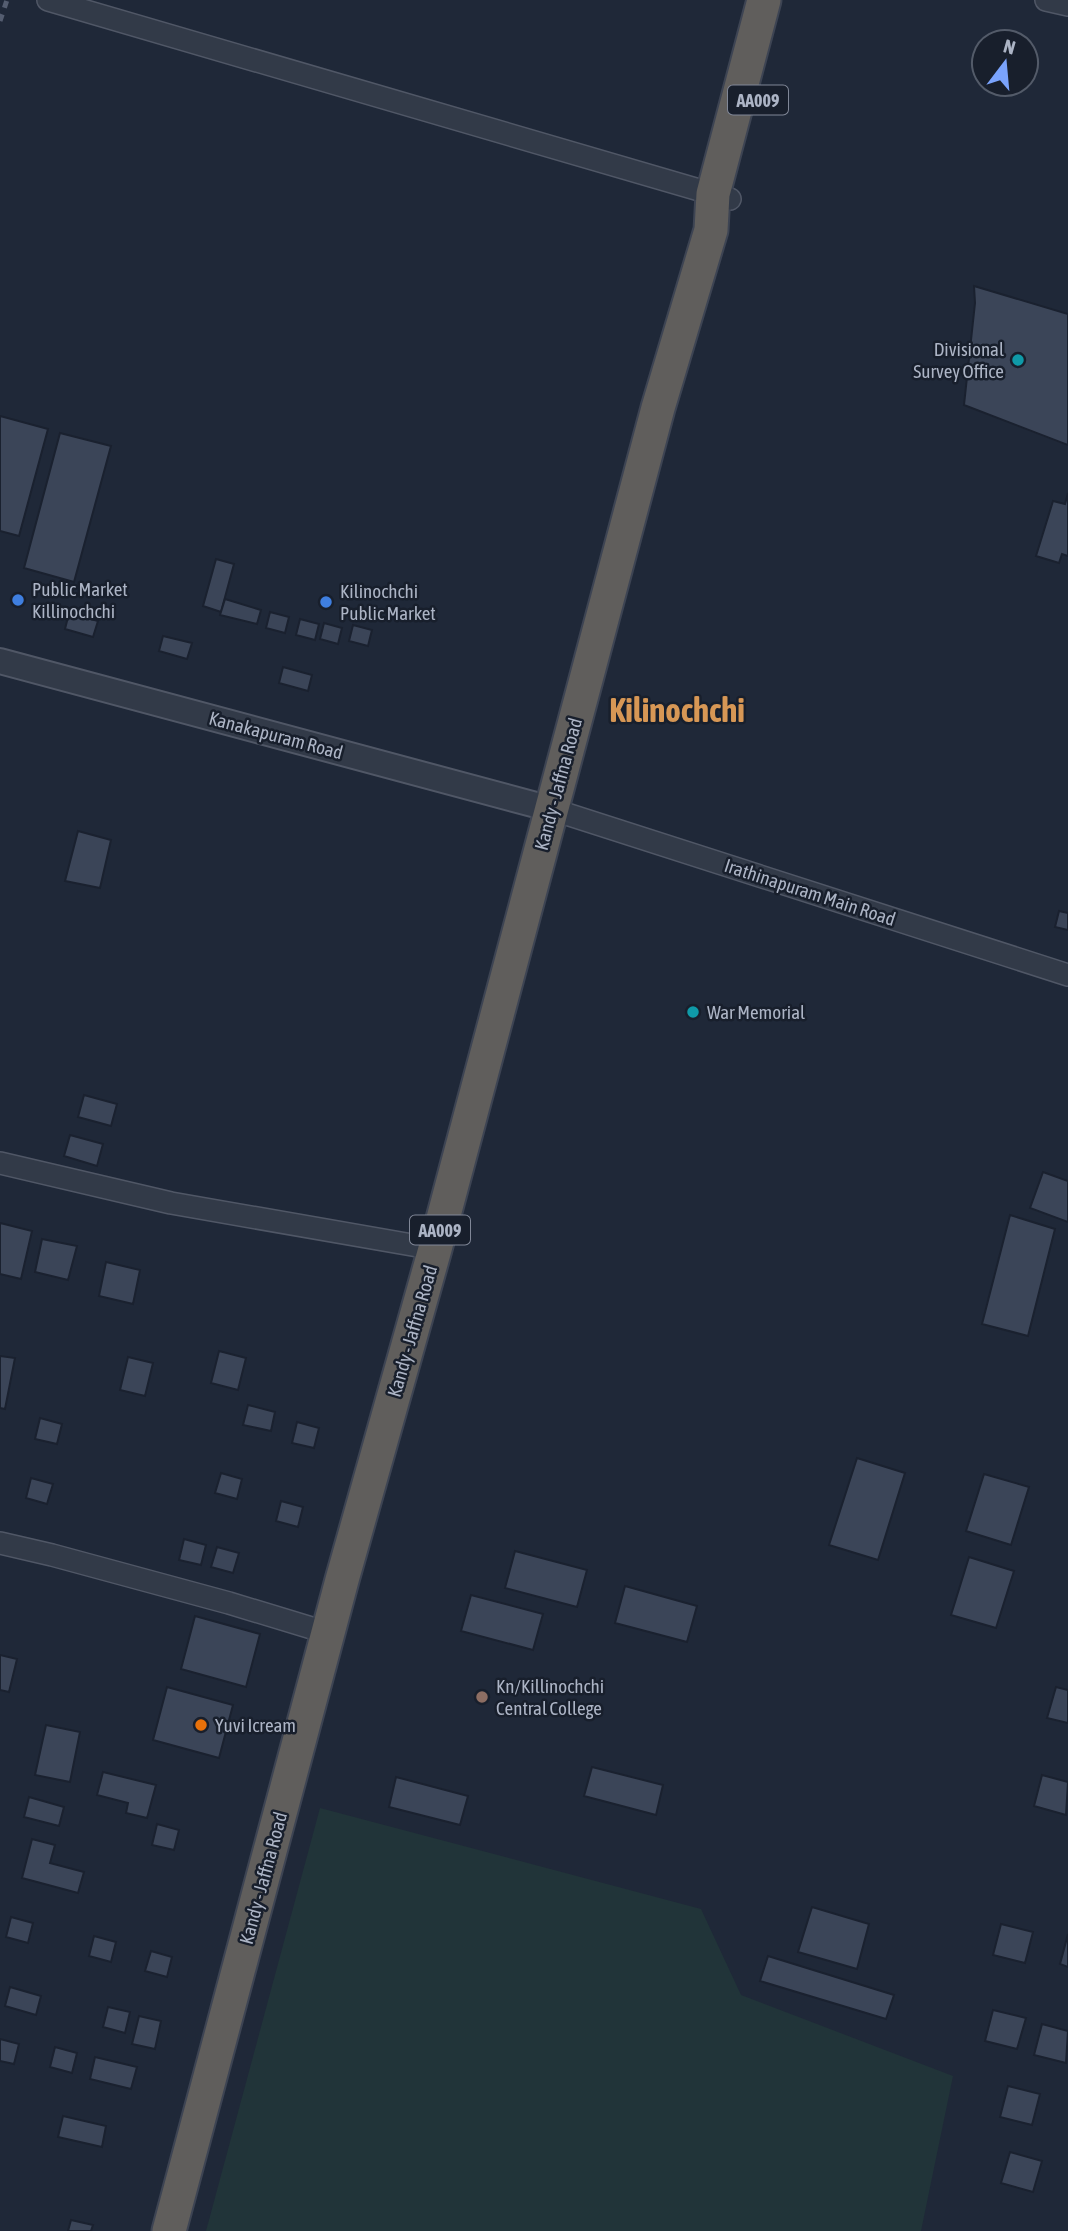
<svg xmlns="http://www.w3.org/2000/svg" width="1068" height="2231" viewBox="0 0 1068 2231" font-family="'Asap Condensed',sans-serif">
<style>
.green{fill:#213439}
.building{fill:#3b4558;stroke:#1a212f;stroke-width:2}
.lines{fill:none;stroke-linecap:round;stroke-linejoin:round}
.minor-casing{stroke:#505766;stroke-width:24}
.tertiary-casing{stroke:#505766;stroke-width:28}
.trunk-casing{stroke:#3d4453;stroke-width:37}
.minor{stroke:#323a48;stroke-width:21}
.tertiary{stroke:#323a48;stroke-width:24}
.trunk{stroke:#605e5c;stroke-width:33}
.rail{stroke:#545d70;stroke-width:5;stroke-dasharray:7 7;stroke-linecap:butt}
.culture-dot{fill:#0f9aa8;stroke:#181f2c;stroke-width:2.5}
.shop-dot{fill:#3f7fe0;stroke:#181f2c;stroke-width:2.5}
.education-dot{fill:#8d6e63;stroke:#181f2c;stroke-width:2.5}
.food-dot{fill:#e8710a;stroke:#181f2c;stroke-width:2.5}
.labels{text-anchor:middle;dominant-baseline:central;stroke-width:5;stroke-linejoin:round;paint-order:stroke}
.shield{fill:#181f2c;stroke:#808797;stroke-width:2}
.shield-label{font-size:18px;font-weight:bold;fill:#acb4c5}
.poi-label{font-size:19px;fill:#acb4c5;stroke:#181f2c;text-anchor:start}
.street-label{font-size:19px;fill:#acb4c5;stroke:#181f2c}
.town-label{font-size:33px;font-weight:bold;fill:#d79755;stroke:#181f2c}
</style>
<rect width="100%" height="100%" fill="#1f2838"/>
<!-- green -->
<path class="green" d="M 320,1808 L 701,1909 L 741,1995 L 953,2076 L 921,2231 L 206,2231 Z"/>
<!-- building -->
<g class="building">
<path d="M 974,286 L 1068,314 L 1068,445 L 964,405 L 975,303 Z"/>
<path d="M 0,416 L 48,429 L 19,536 L 0,531 Z"/>
<path d="M 60,433 L 111,446 L 74,582 L 24,568 Z"/>
<path d="M 1068,493 L 1068,556 L 1062,554 L 1059,563 L 1036,556 L 1053,501 L 1065,504 Z"/>
<path d="M 216,559 L 234,564 L 221,612 L 203,606 Z"/>
<path d="M 225,599 L 261,610 L 257,624 L 220,615 Z"/>
<path d="M 270,612 L 289,617 L 285,633 L 266,628 Z"/>
<path d="M 69,613 L 98,621 L 93,637 L 65,629 Z"/>
<path d="M 300,619 L 319,624 L 315,640 L 296,635 Z"/>
<path d="M 324,623 L 342,628 L 338,644 L 320,639 Z"/>
<path d="M 353,625 L 372,630 L 368,646 L 349,641 Z"/>
<path d="M 163,636 L 192,643 L 187,659 L 159,651 Z"/>
<path d="M 283,667 L 312,675 L 308,691 L 279,683 Z"/>
<path d="M 78,831 L 111,840 L 100,888 L 65,881 Z"/>
<path d="M 1059,911 L 1068,913 L 1068,930 L 1055,927 Z"/>
<path d="M 84,1095 L 117,1104 L 111,1126 L 78,1117 Z"/>
<path d="M 70,1135 L 103,1144 L 97,1166 L 64,1156 Z"/>
<path d="M 1043,1172 L 1068,1181 L 1068,1222 L 1030,1208 Z"/>
<path d="M 1010,1215 L 1055,1229 L 1028,1336 L 982,1324 Z"/>
<path d="M 0,1223 L 32,1231 L 21,1279 L 0,1274 Z"/>
<path d="M 42,1239 L 77,1246 L 68,1280 L 35,1272 Z"/>
<path d="M 106,1262 L 140,1270 L 133,1304 L 99,1296 Z"/>
<path d="M 219,1351 L 246,1358 L 238,1390 L 211,1383 Z"/>
<path d="M 0,1356 L 15,1358 L 5,1409 L 0,1408 Z"/>
<path d="M 128,1357 L 153,1363 L 145,1396 L 120,1390 Z"/>
<path d="M 248,1405 L 275,1412 L 271,1431 L 243,1425 Z"/>
<path d="M 40,1418 L 62,1424 L 57,1444 L 35,1439 Z"/>
<path d="M 297,1422 L 319,1428 L 314,1448 L 292,1443 Z"/>
<path d="M 857,1458 L 905,1473 L 878,1560 L 829,1545 Z"/>
<path d="M 221,1473 L 242,1479 L 237,1499 L 215,1493 Z"/>
<path d="M 984,1474 L 1029,1487 L 1011,1545 L 966,1531 Z"/>
<path d="M 31,1478 L 53,1484 L 47,1504 L 26,1498 Z"/>
<path d="M 281,1501 L 303,1507 L 298,1527 L 276,1521 Z"/>
<path d="M 184,1539 L 206,1545 L 201,1565 L 179,1560 Z"/>
<path d="M 217,1547 L 239,1553 L 233,1573 L 211,1567 Z"/>
<path d="M 515,1551 L 587,1570 L 577,1607 L 505,1588 Z"/>
<path d="M 969,1557 L 1014,1571 L 996,1628 L 951,1615 Z"/>
<path d="M 625,1586 L 697,1606 L 687,1642 L 615,1623 Z"/>
<path d="M 471,1595 L 543,1614 L 533,1650 L 461,1631 Z"/>
<path d="M 195,1616 L 260,1634 L 246,1687 L 181,1669 Z"/>
<path d="M 0,1655 L 17,1659 L 9,1692 L 0,1690 Z"/>
<path d="M 167,1687 L 233,1705 L 219,1758 L 153,1740 Z"/>
<path d="M 1056,1687 L 1068,1690 L 1068,1723 L 1047,1718 Z"/>
<path d="M 46,1725 L 80,1732 L 70,1782 L 35,1775 Z"/>
<path d="M 592,1767 L 663,1785 L 656,1815 L 584,1796 Z"/>
<path d="M 103,1772 L 156,1785 L 147,1818 L 126,1813 L 128,1803 L 97,1795 Z"/>
<path d="M 1042,1775 L 1068,1782 L 1066,1815 L 1034,1806 Z"/>
<path d="M 396,1777 L 468,1796 L 460,1825 L 389,1807 Z"/>
<path d="M 29,1797 L 64,1807 L 59,1826 L 24,1817 Z"/>
<path d="M 157,1824 L 179,1830 L 174,1850 L 152,1845 Z"/>
<path d="M 32,1839 L 55,1845 L 50,1863 L 84,1872 L 78,1893 L 22,1878 Z"/>
<path d="M 812,1907 L 869,1924 L 857,1969 L 798,1952 Z"/>
<path d="M 11,1917 L 33,1923 L 28,1943 L 6,1937 Z"/>
<path d="M 1001,1924 L 1033,1932 L 1025,1963 L 993,1955 Z"/>
<path d="M 1068,1934 L 1068,1967 L 1060,1964 Z"/>
<path d="M 94,1936 L 116,1942 L 111,1962 L 89,1956 Z"/>
<path d="M 151,1951 L 172,1957 L 167,1977 L 145,1971 Z"/>
<path d="M 768,1956 L 894,1995 L 886,2019 L 760,1981 Z"/>
<path d="M 10,1987 L 41,1996 L 36,2015 L 5,2006 Z"/>
<path d="M 108,2007 L 130,2012 L 125,2033 L 103,2027 Z"/>
<path d="M 993,2010 L 1026,2018 L 1017,2049 L 985,2041 Z"/>
<path d="M 139,2016 L 161,2021 L 155,2049 L 132,2044 Z"/>
<path d="M 1042,2024 L 1068,2031 L 1066,2063 L 1034,2055 Z"/>
<path d="M 0,2039 L 19,2044 L 14,2064 L 0,2061 Z"/>
<path d="M 55,2047 L 77,2053 L 72,2073 L 50,2067 Z"/>
<path d="M 95,2057 L 137,2067 L 131,2089 L 90,2079 Z"/>
<path d="M 1008,2086 L 1040,2094 L 1032,2125 L 1000,2117 Z"/>
<path d="M 63,2116 L 106,2126 L 102,2147 L 58,2137 Z"/>
<path d="M 1010,2152 L 1042,2161 L 1033,2192 L 1001,2183 Z"/>
<path d="M 71,2220 L 93,2225 L 91,2231 L 68,2231 Z"/>
</g>
<g class="lines">
<!-- minor casing -->
<g class="minor-casing">
<g id="minor">
<path d="M 48,0 L 730,199"/>
<path d="M 1046,0 L 1068,5"/>
<path d="M 551,809 L 1068,975"/>
<path d="M 0,1163 L 171,1203 L 435,1249"/>
<path d="M 0,1543 L 52,1555 L 229,1603 L 328,1633"/>
</g>
</g>
<!-- tertiary casing -->
<g class="tertiary-casing">
<path id="tertiary" d="M 0,661 L 551,809"/>
</g>
<!-- trunk casing -->
<g class="trunk-casing">
<path id="trunk" d="M 169,2231 L 342,1580 L 435,1249 L 658,408 L 711,230 L 713,194 L 764,0"/>
</g>
<!-- minor -->
<use href="#minor" class="minor"/>
<!-- tertiary -->
<use href="#tertiary" class="tertiary"/>
<!-- trunk -->
<use href="#trunk" class="trunk"/>
<!-- rail -->
<path class="rail" d="M 0,21 L 7,0"/>
</g>
<!-- markers -->
<g class="culture-dot">
<circle cx="1018" cy="360" r="7"/>
<circle cx="693" cy="1012" r="7"/>
</g>
<g class="shop-dot">
<circle cx="18" cy="600" r="7"/>
<circle cx="326" cy="602" r="7"/>
</g>
<circle class="education-dot" cx="482" cy="1697" r="7"/>
<circle class="food-dot" cx="201" cy="1725" r="7"/>
<g class="labels">
<!-- shield labels -->
<g class="shield">
<rect x="728" y="85.5" width="60" height="29" rx="5"/>
<rect x="410" y="1215.5" width="60" height="29" rx="5"/>
</g>
<g class="shield-label">
<text x="758" y="100">AA009</text>
<text x="440" y="1230">AA009</text>
</g>
<!-- poi labels -->
<g class="poi-label">
<text x="1004" y="349" text-anchor="end">Divisional<tspan x="1004" dy="22">Survey Office</tspan></text>
<text x="32" y="589">Public Market<tspan x="32" dy="22">Killinochchi</tspan></text>
<text x="340" y="591">Kilinochchi<tspan x="340" dy="22">Public Market</tspan></text>
<text x="707" y="1012">War Memorial</text>
<text x="496" y="1686">Kn/Killinochchi<tspan x="496" dy="22">Central College</tspan></text>
<text x="215" y="1725">Yuvi Icream</text>
</g>
<!-- street labels -->
<g class="street-label">
<text transform="translate(276 735) rotate(15)">Kanakapuram Road</text>
<text transform="translate(558 784) rotate(-75)">Kandy - Jaffna Road</text>
<text transform="translate(810 892) rotate(18)">Irathinapuram Main Road</text>
<text transform="translate(412 1331) rotate(-74)">Kandy - Jaffna Road</text>
<text transform="translate(263 1878) rotate(-75)">Kandy - Jaffna Road</text>
</g>
<!-- town labels -->
<g class="town-label">
<text x="677" y="710">Kilinochchi</text>
</g>
</g>
<!-- north arrow -->
<g transform="translate(1005 63) rotate(16)"><circle r="33" fill="#181f2c" stroke="#535b69" stroke-width="2"/>
<path d="M0-5L12 26L0 18L-12 26Z" fill="#7aa3fc"/>
<text y="-10" font-size="19" font-weight="bold" text-anchor="middle" fill="#acb4c5">N</text>
</g>
</svg>
